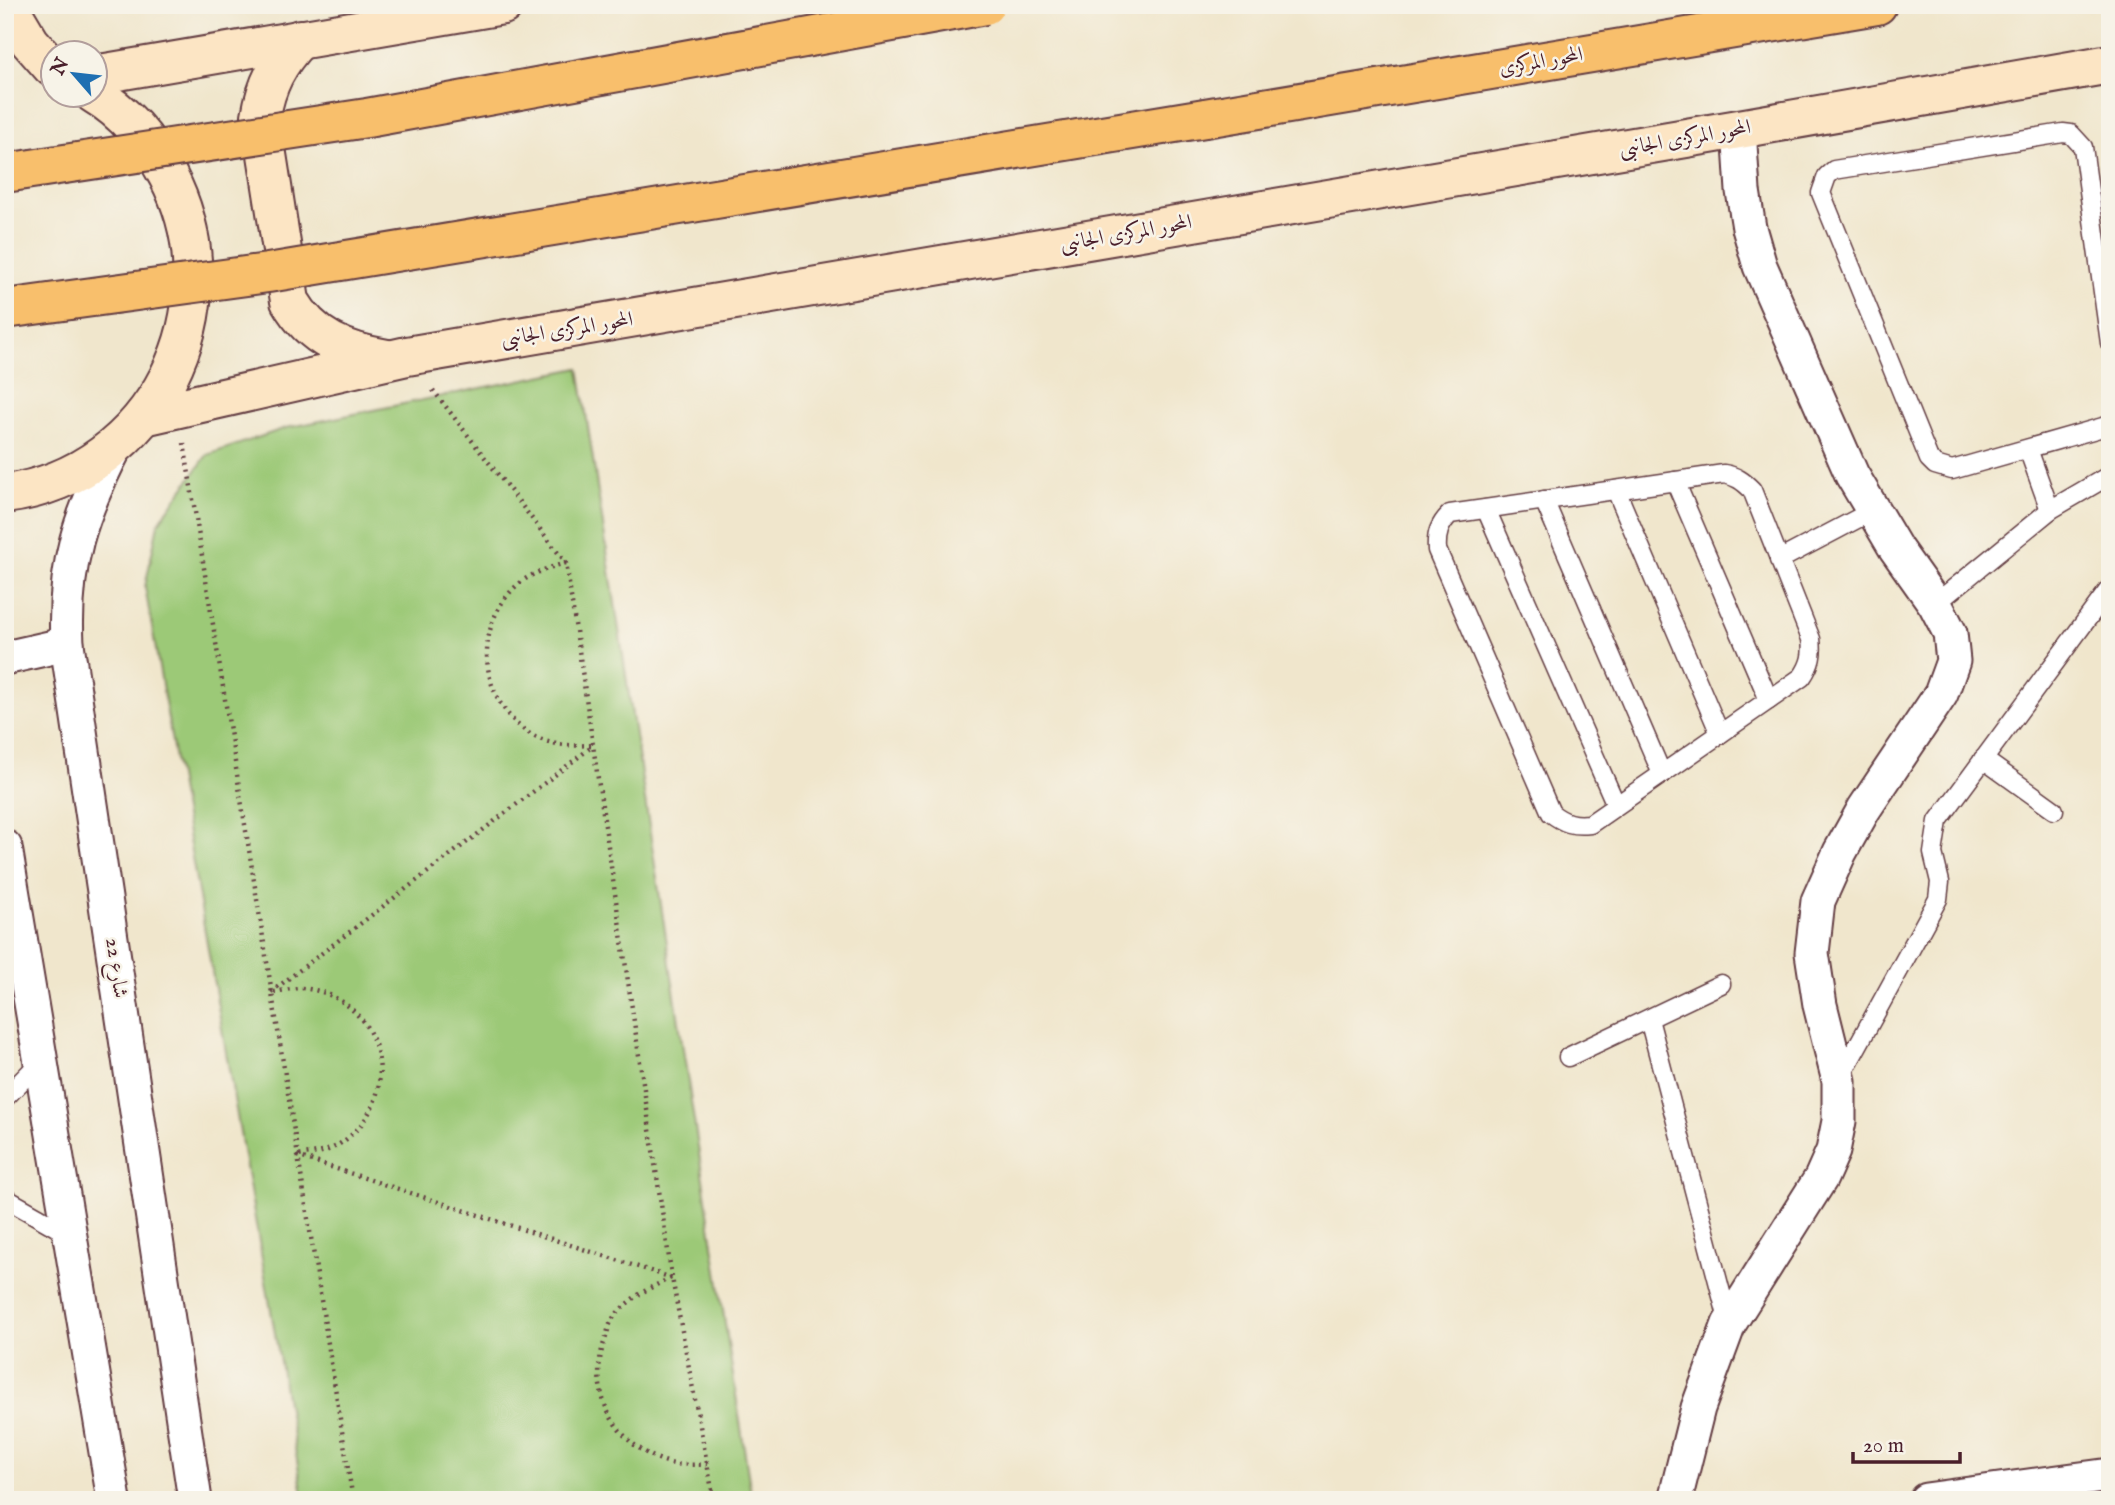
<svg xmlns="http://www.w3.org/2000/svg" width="2115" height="1505" viewBox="0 0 2115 1505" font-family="'IM FELL English',Amiri,serif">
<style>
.green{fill:#9cc977;stroke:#737451;stroke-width:2}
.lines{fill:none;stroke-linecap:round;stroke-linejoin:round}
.lane-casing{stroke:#633d43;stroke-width:21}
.street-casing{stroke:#633d43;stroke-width:37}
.secondary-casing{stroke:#633d43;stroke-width:42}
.highway-casing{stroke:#633d43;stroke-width:42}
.path{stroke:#633d43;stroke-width:4.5;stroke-dasharray:2 5;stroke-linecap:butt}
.lane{stroke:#fff;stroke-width:18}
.street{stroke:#fff;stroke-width:33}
.secondary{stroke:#fce5c4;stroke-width:38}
.highway{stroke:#f8bf6c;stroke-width:38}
.highway-bridge-casing{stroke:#633d43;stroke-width:42;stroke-linecap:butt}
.highway-bridge{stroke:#f8bf6c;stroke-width:38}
.labels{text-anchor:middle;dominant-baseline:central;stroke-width:5;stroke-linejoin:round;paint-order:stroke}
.street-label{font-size:21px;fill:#4a1f2b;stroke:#f7f3e8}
</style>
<rect width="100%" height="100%" fill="#f7f3e8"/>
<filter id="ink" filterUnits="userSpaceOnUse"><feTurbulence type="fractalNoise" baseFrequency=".0143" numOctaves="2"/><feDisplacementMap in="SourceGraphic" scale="14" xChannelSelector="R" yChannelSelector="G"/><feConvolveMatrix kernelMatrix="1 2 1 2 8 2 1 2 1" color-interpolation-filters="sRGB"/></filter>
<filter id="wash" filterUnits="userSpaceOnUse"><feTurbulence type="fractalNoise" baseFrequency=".00686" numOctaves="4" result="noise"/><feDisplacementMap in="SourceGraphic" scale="28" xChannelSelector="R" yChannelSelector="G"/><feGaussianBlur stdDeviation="1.57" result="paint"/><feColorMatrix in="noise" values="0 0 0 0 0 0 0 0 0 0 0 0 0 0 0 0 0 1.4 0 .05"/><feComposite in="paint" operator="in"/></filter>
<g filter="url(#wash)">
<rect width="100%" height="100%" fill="#f0e6cc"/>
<!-- green -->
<path class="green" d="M 579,368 L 752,1500 L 304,1500 L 145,587 L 158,524 L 207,455 L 286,428 Z"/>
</g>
<g filter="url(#ink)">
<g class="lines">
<!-- lane casing -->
<g class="lane-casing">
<g id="lane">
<path d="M 2110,343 L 2083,147 L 2071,134 L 2063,133 L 1834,170 L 1827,176 L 1821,193 L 1929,459 L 1935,465 L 1952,470 L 2110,425"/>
<path d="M 2028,449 L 2050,510"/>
<path d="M 1724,474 C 1736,476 1743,481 1752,490 L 1811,639 C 1813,654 1811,664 1802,677 L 1590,824 C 1573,826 1564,823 1551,813 L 1437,550 C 1436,534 1439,525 1450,514 Z"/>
<path d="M 1675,481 L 1769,700"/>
<path d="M 1616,490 L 1720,734"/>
<path d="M 1544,500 L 1662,774"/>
<path d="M 1486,509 L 1616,805"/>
<path d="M 1779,560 L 1872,511"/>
<path d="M 1935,604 L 2050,510 L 2110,475"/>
<path d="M 1983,759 L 2054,810"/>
<path d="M 1649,1019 L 1729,1323"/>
<path d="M 1568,1057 L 1721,984"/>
<path d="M 1840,1078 L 1938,899 L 1940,882 L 1933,853 L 1938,821 L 2110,588"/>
<path d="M 5,1098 L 41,1061"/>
<path d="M 5,1198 L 70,1235"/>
</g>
</g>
<!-- street casing -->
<g class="street-casing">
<g id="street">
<path d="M 117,444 C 80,514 63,564 67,644 L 195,1500"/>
<path d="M 5,658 L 67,644"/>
<path d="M 5,847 L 114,1500"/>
<path d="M 1675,1500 L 1698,1408 L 1729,1324 L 1821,1178 L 1833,1151 L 1839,1121 L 1839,1081 L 1820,1005 L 1812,953 L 1818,901 L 1840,852 L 1864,809 L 1941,694 L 1953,661 L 1950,633 L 1935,604 L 1896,549 L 1852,475 L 1760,266 L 1749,228 L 1743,191 L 1739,129"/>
<path d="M 1926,1500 L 2110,1475"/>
</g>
</g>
<!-- secondary casing -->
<g class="secondary-casing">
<g id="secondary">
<path d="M 8,5 L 30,42 L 52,67"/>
<path d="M 300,39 C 278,62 266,85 261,116 L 290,301 C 312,339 345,352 387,359"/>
<path d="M 94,75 L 503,5"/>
<path d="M 144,416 L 407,356 L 1739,129 L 2110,64"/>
<path d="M 5,494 C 154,475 237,308 168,176 C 151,144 126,113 94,94"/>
</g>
</g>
<!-- highway casing -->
<g class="highway-casing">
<path id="highway" d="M 1205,118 L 1877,5"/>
</g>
<!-- path -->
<g class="path">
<path d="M 433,390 L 566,563 L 672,1278 L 714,1500"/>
<path d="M 184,443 L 353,1500"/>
<path d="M 566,563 C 547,568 528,574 513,589 C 471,633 481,706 535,737 C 553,746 574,746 593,745"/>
<path d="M 271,992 L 593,746"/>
<path d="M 274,992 C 282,991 292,988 300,988 C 370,992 405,1074 359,1127 C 350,1137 338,1147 325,1151 C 316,1154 307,1154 298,1156"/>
<path d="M 297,1156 L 672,1278"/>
<path d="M 671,1278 C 649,1288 630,1297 614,1317 C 610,1322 608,1330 606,1337 C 585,1390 614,1447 670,1463 C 681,1466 695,1464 707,1465"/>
</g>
<!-- lane -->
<use href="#lane" class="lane"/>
<!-- street -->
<use href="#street" class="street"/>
<!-- secondary -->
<use href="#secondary" class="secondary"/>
<!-- highway -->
<use href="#highway" class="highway"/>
<!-- highway-bridge casing -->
<g class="highway-bridge-casing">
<g id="highway-bridge">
<path d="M 5,173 L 367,118 L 985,5"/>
<path d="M 5,309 L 268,273 L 1205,118"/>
</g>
</g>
<!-- highway-bridge -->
<use href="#highway-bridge" class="highway-bridge"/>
</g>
</g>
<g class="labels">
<!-- street labels -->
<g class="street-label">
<text transform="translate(1541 62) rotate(-10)">المحور المركزى</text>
<text transform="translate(1685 139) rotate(-10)">المحور المركزى الجانبى</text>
<text transform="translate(1126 234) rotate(-10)">المحور المركزى الجانبى</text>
<text transform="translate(567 330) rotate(-9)">المحور المركزى الجانبى</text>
<text transform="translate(116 968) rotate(82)">شارع 22</text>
</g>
</g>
<!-- margin -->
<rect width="2115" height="1505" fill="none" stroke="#f7f3e8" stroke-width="28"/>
<!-- north arrow -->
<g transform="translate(74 74) rotate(298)"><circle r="33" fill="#f7f3e8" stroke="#b29e9c" stroke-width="2"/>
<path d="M0-5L12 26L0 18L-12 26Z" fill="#1f6fb2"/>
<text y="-10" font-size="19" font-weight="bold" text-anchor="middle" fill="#4a1f2b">N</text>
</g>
<!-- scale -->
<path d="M1853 1452v10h107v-10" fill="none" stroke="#4a1f2b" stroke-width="3.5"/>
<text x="1863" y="1452" font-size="21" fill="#4a1f2b" stroke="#f7f3e8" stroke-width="5" paint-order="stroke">20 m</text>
</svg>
